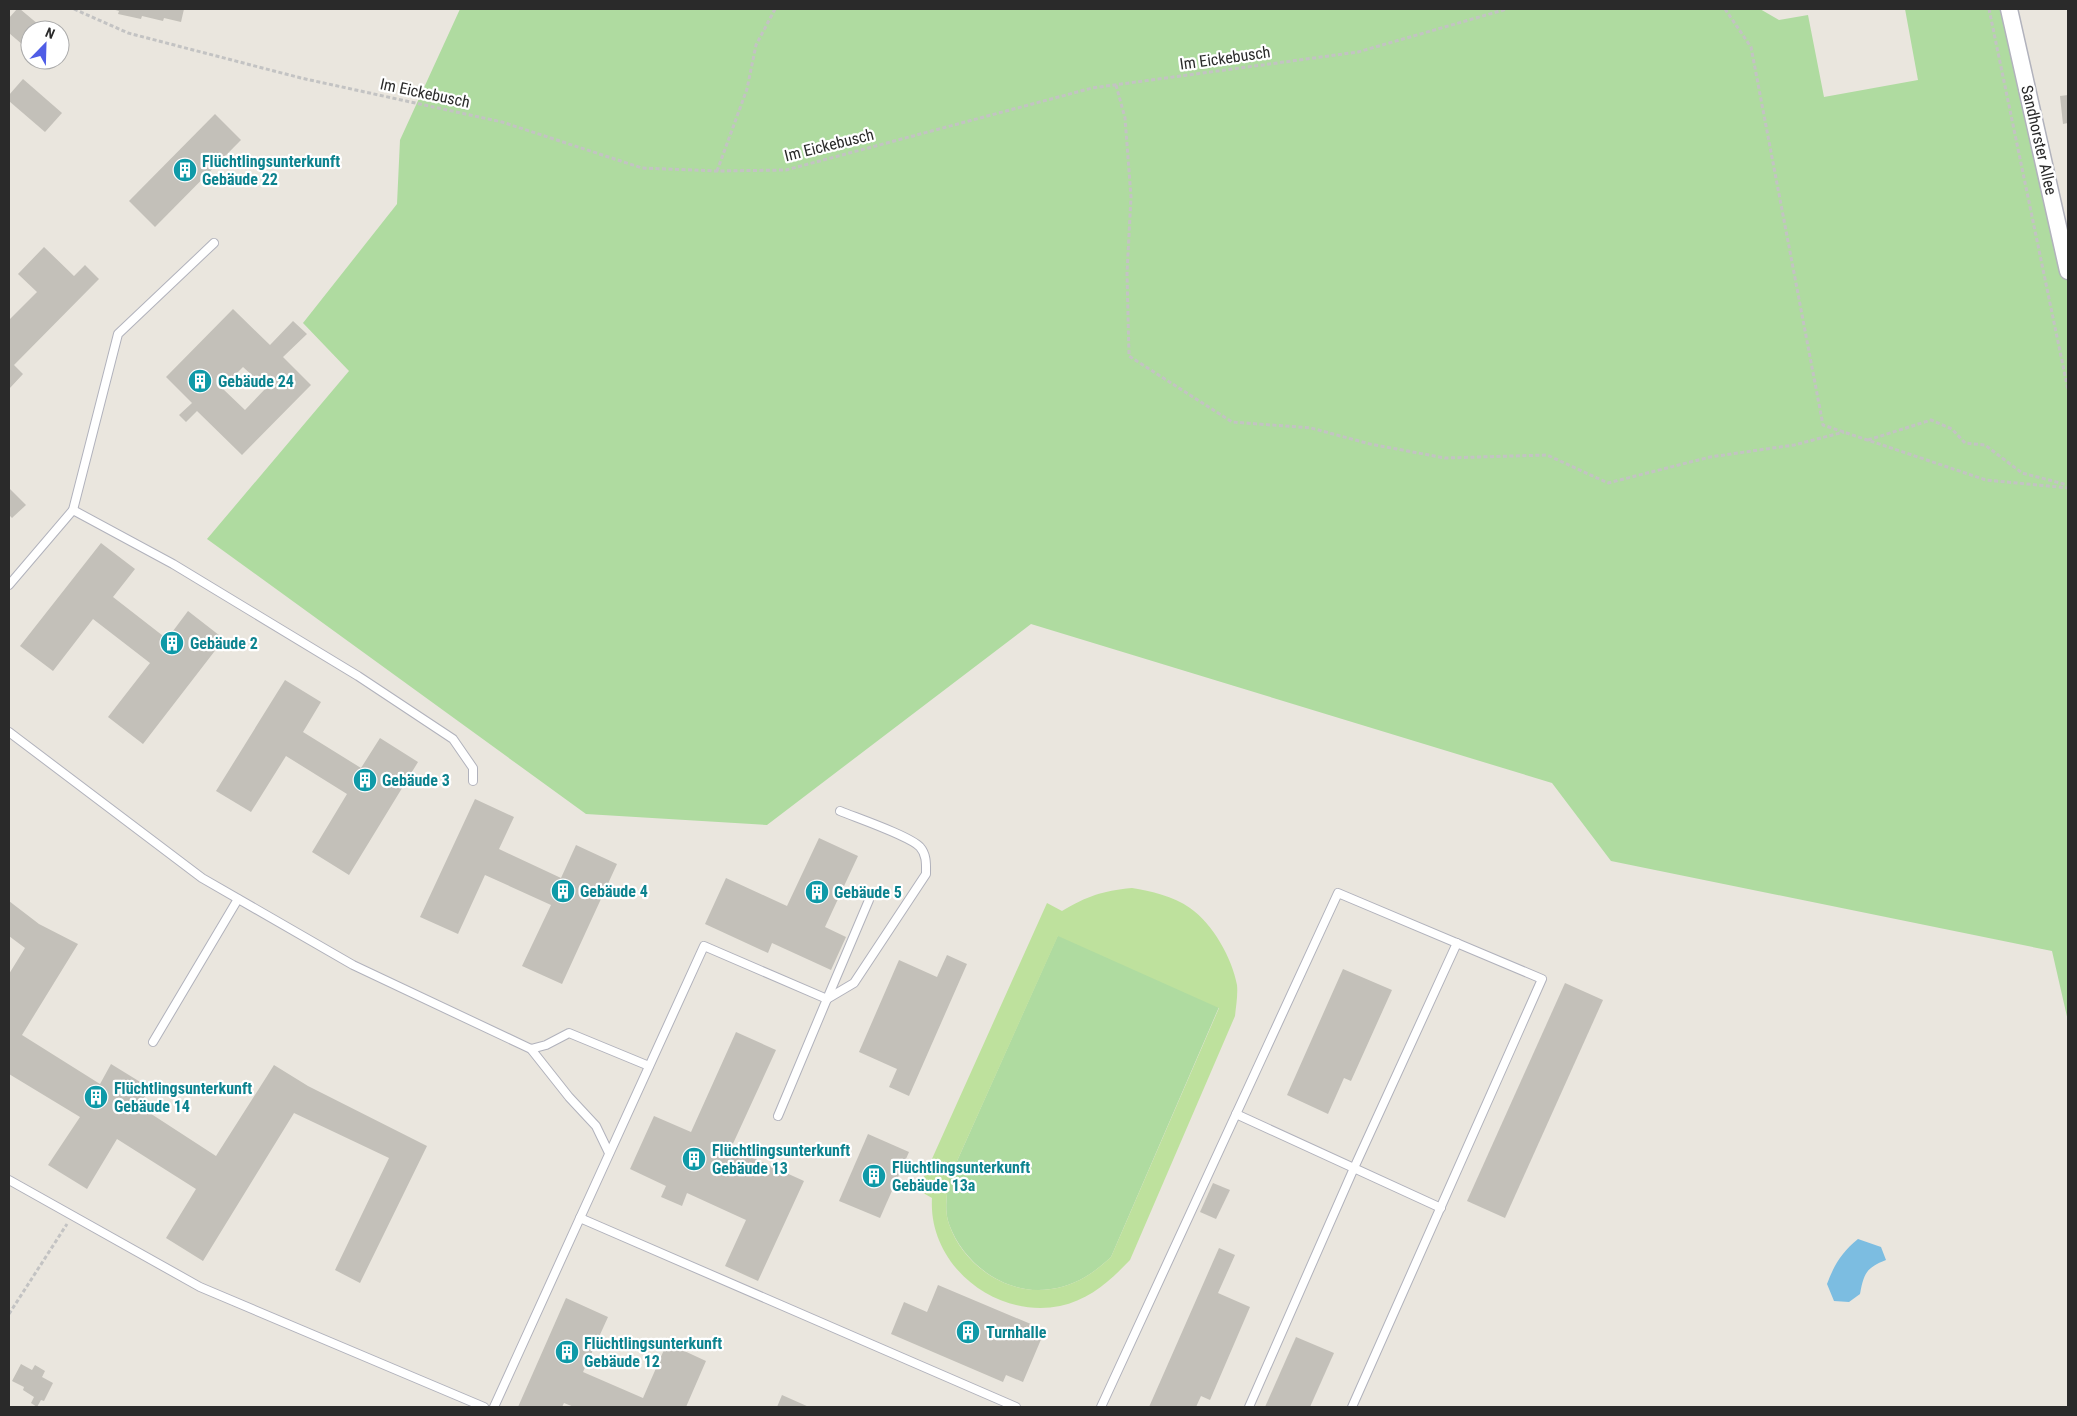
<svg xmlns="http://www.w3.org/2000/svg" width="2077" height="1416" viewBox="0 0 2077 1416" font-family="'Roboto Condensed',sans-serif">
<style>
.green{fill:#afdba0}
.pitch{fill:#bee19d;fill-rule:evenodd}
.water{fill:#7cbde1}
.building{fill:#c3c0b9;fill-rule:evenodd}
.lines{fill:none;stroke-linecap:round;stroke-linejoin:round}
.lane-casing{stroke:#b1b2bc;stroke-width:10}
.street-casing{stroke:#b1b2bc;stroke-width:19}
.path{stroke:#c3c3c3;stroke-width:3;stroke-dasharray:4 2.5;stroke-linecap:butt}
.lane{stroke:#fff;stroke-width:8}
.street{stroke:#fff;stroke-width:16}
.labels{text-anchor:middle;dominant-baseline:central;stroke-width:4.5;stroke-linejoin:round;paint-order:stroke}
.street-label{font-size:16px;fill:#2a2a2a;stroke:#fff}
.culture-label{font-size:16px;font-weight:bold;fill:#0d838f;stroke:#fff;text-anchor:start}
</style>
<rect width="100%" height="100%" fill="#eae6de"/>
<!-- green -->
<g class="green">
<path d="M 460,9 L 1760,9 L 1779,20 L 1808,15 L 1824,97 L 1918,80 L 1905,9 L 2013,9 L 2068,271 L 2068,1021 L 2052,951 L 1611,861 L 1552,783 L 1031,624 L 767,825 L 586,814 L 207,539 L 349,371 L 303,323 L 397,204 L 400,140 Z"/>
<path d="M 1058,935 L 1219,1007 L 1111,1257 C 1094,1273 1075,1286 1051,1289 C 1007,1296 964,1265 949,1224 C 944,1210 947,1193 949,1179 Z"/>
</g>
<!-- pitch -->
<path class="pitch" d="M 1132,888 C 1151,891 1173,896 1190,908 C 1213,924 1232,958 1237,985 C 1238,995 1236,1006 1235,1016 L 1130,1260 C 1110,1281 1089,1300 1060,1306 C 995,1319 928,1265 932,1198 L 918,1190 L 1047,903 L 1062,911 C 1088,896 1101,891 1132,888 ZM 1058,936 L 1219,1008 L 1111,1257 C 1094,1273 1075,1286 1051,1289 C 1007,1296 963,1265 949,1224 C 944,1210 947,1193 949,1179 Z"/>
<!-- water -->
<path class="water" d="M 1858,1239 L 1881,1247 L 1886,1260 C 1866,1268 1864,1273 1860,1294 L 1849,1302 L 1834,1301 L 1827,1284 C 1834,1265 1842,1252 1858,1239 Z"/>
<!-- building -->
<g class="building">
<path d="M 17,9 L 20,9 L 45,30 L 30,30 L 30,51 L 9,33 L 9,18 Z"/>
<path d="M 112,9 L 184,9 L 181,22 L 164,18 L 163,21 L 142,16 L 141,19 L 118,14 L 119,11 Z"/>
<path d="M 23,79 L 62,113 L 45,132 L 9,101 L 9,95 Z"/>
<path d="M 2068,95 L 2068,123 L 2063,124 L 2060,96 Z"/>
<path d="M 215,114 L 241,140 L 155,227 L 129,201 Z"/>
<path d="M 44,247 L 74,276 L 85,265 L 99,279 L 14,365 L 23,374 L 9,389 L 9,317 L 10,319 L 37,292 L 18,274 Z"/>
<path d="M 233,309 L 270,345 L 293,321 L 307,334 L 283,357 L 311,385 L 242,455 L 197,411 L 186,422 L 179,415 L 192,403 L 166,377 ZM 243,367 L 266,388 L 245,410 L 222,388 Z"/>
<path d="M 9,488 L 26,505 L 12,518 L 9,515 Z"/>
<path d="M 101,543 L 135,569 L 113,597 L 167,639 L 188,611 L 224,639 L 143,744 L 108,717 L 150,663 L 93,619 L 53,671 L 20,646 Z"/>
<path d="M 285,680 L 321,702 L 303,732 L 361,768 L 380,738 L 418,762 L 349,875 L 312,852 L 347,794 L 286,756 L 251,812 L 216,791 Z"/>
<path d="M 475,799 L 514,817 L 499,849 L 561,878 L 576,845 L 617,864 L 562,984 L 522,966 L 551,905 L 485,875 L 458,934 L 420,917 Z"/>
<path d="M 819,838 L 858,856 L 825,927 L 846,937 L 831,970 L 772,943 L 768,953 L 705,924 L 726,878 L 787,906 Z"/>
<path d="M 9,901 L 39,924 L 78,944 L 22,1035 L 100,1084 L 111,1064 L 150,1088 L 139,1106 L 216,1156 L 274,1065 L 308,1086 L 427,1146 L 360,1283 L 335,1270 L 389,1158 L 294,1113 L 203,1261 L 166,1238 L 196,1189 L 117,1139 L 87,1189 L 48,1165 L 80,1117 L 9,1074 L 9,974 L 25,948 L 9,936 Z"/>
<path d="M 947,955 L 967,964 L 909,1096 L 889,1087 L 897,1069 L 859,1052 L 899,960 L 937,977 Z"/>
<path d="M 1343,969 L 1392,990 L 1351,1081 L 1344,1078 L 1328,1114 L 1287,1095 Z"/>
<path d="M 1565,983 L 1603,1000 L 1505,1218 L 1467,1201 Z"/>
<path d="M 736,1032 L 776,1050 L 731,1148 L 804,1181 L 758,1281 L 725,1266 L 746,1220 L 687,1193 L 682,1206 L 661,1197 L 666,1186 L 630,1169 L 654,1116 L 691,1132 Z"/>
<path d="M 868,1134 L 909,1152 L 880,1218 L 839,1201 Z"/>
<path d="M 1213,1183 L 1230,1190 L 1216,1219 L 1200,1212 Z"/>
<path d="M 1219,1248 L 1235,1255 L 1218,1293 L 1250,1307 L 1210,1400 L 1201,1396 L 1196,1407 L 1149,1407 Z"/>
<path d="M 938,1285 L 1045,1330 L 1023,1382 L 1006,1375 L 1003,1382 L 891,1334 L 904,1302 L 927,1312 Z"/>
<path d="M 566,1298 L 608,1317 L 583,1372 L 643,1398 L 667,1343 L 706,1361 L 686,1407 L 574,1407 L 564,1403 L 562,1407 L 518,1407 Z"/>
<path d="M 1296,1337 L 1334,1353 L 1310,1407 L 1265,1407 Z"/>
<path d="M 21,1364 L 32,1370 L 35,1365 L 45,1371 L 42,1377 L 53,1383 L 44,1401 L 41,1400 L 37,1407 L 31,1403 L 34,1397 L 23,1390 L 24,1387 L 12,1381 Z"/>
<path d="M 782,1395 L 809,1407 L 777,1407 Z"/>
</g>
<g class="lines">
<!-- lane casing -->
<g class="lane-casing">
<g id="lane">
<path d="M 73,510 L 118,334 L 214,243"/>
<path d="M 9,585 L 73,510 L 173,564 L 358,676 L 453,739 L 473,768 L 473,781"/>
<path d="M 9,732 L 202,878 L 353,965 L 531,1049 L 546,1045 L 569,1033 L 649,1066"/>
<path d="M 827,999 L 854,983 L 926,874 C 926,865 927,855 920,847 C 910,836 857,818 840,811"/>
<path d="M 827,999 L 869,900"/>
<path d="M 153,1042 L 238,899"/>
<path d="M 531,1049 L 569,1097 L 596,1126 L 609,1153"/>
<path d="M 1236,1114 L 1441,1208"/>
<path d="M 9,1180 L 200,1287 L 484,1407"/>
<path d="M 580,1218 L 704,946 L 827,999 L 778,1116"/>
<path d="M 494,1407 L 580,1218 L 1016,1407"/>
<path d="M 1101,1407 L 1338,893 L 1542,979 L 1352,1407"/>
<path d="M 1249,1407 L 1354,1168 L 1457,943"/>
</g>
</g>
<!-- street casing -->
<g class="street-casing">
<path id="street" d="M 2009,9 L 2068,271"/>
</g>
<!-- path -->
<g class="path">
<path d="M 74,9 L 128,33 L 301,78 L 502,122 L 642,168 L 717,171 L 786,170 L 1092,88 L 1358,52 L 1507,9"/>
<path d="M 1725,9 L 1751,47 L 1823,425 L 1986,480 L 2068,488"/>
<path d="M 1989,9 L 2068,390"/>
<path d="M 1116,85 L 1125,118 L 1131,197 L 1127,273 L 1129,356 L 1232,422 L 1311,428 L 1370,444 L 1445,458 L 1547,455 L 1608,483 L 1710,457 L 1794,445 L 1844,432"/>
<path d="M 717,171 L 747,89 L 756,45 L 775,9"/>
<path d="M 1868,440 L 1931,420 L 1952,429 L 1965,443 L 1985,445 L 2022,473 L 2068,485"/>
<path d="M 9,1314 L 67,1224"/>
</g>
<!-- lane -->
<use href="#lane" class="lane"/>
<!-- street -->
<use href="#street" class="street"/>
</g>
<!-- icons -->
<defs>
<g id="building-disc" transform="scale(1.25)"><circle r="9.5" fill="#0f9aa8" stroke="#fff"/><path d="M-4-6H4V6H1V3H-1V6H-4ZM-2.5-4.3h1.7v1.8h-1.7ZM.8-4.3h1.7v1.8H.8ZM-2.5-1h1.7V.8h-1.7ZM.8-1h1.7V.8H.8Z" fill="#fff"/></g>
</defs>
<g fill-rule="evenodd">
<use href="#building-disc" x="185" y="170"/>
<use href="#building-disc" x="200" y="381"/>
<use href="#building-disc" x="172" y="643"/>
<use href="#building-disc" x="365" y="780"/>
<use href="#building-disc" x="563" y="891"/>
<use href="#building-disc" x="817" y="892"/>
<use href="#building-disc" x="96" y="1097"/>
<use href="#building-disc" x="694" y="1159"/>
<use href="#building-disc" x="874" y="1176"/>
<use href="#building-disc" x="968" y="1332"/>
<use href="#building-disc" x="567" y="1352"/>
</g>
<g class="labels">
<!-- street labels -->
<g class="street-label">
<text transform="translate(1225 58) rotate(-8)">Im Eickebusch</text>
<text transform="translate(425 93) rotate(12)">Im Eickebusch</text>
<text transform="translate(2039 140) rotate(77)">Sandhorster Allee</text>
<text transform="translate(829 145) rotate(-14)">Im Eickebusch</text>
</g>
<!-- culture labels -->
<g class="culture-label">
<text x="202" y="161">Flüchtlingsunterkunft<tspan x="202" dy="18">Gebäude 22</tspan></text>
<text x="218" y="381">Gebäude 24</text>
<text x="190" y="643">Gebäude 2</text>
<text x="382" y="780">Gebäude 3</text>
<text x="580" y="891">Gebäude 4</text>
<text x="834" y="892">Gebäude 5</text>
<text x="114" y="1088">Flüchtlingsunterkunft<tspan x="114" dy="18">Gebäude 14</tspan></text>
<text x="712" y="1150">Flüchtlingsunterkunft<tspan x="712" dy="18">Gebäude 13</tspan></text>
<text x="892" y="1167">Flüchtlingsunterkunft<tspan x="892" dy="18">Gebäude 13a</tspan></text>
<text x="986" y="1332">Turnhalle</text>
<text x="584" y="1343">Flüchtlingsunterkunft<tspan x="584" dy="18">Gebäude 12</tspan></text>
</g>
</g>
<!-- border -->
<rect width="2077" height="1416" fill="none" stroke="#2a2a2a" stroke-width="20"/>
<!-- north arrow -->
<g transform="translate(45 45) rotate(23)"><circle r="24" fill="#ffffff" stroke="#aaaaaa"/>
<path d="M0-4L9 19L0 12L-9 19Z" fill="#4f5de6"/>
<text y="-8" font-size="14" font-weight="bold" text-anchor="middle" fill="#2a2a2a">N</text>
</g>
</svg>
